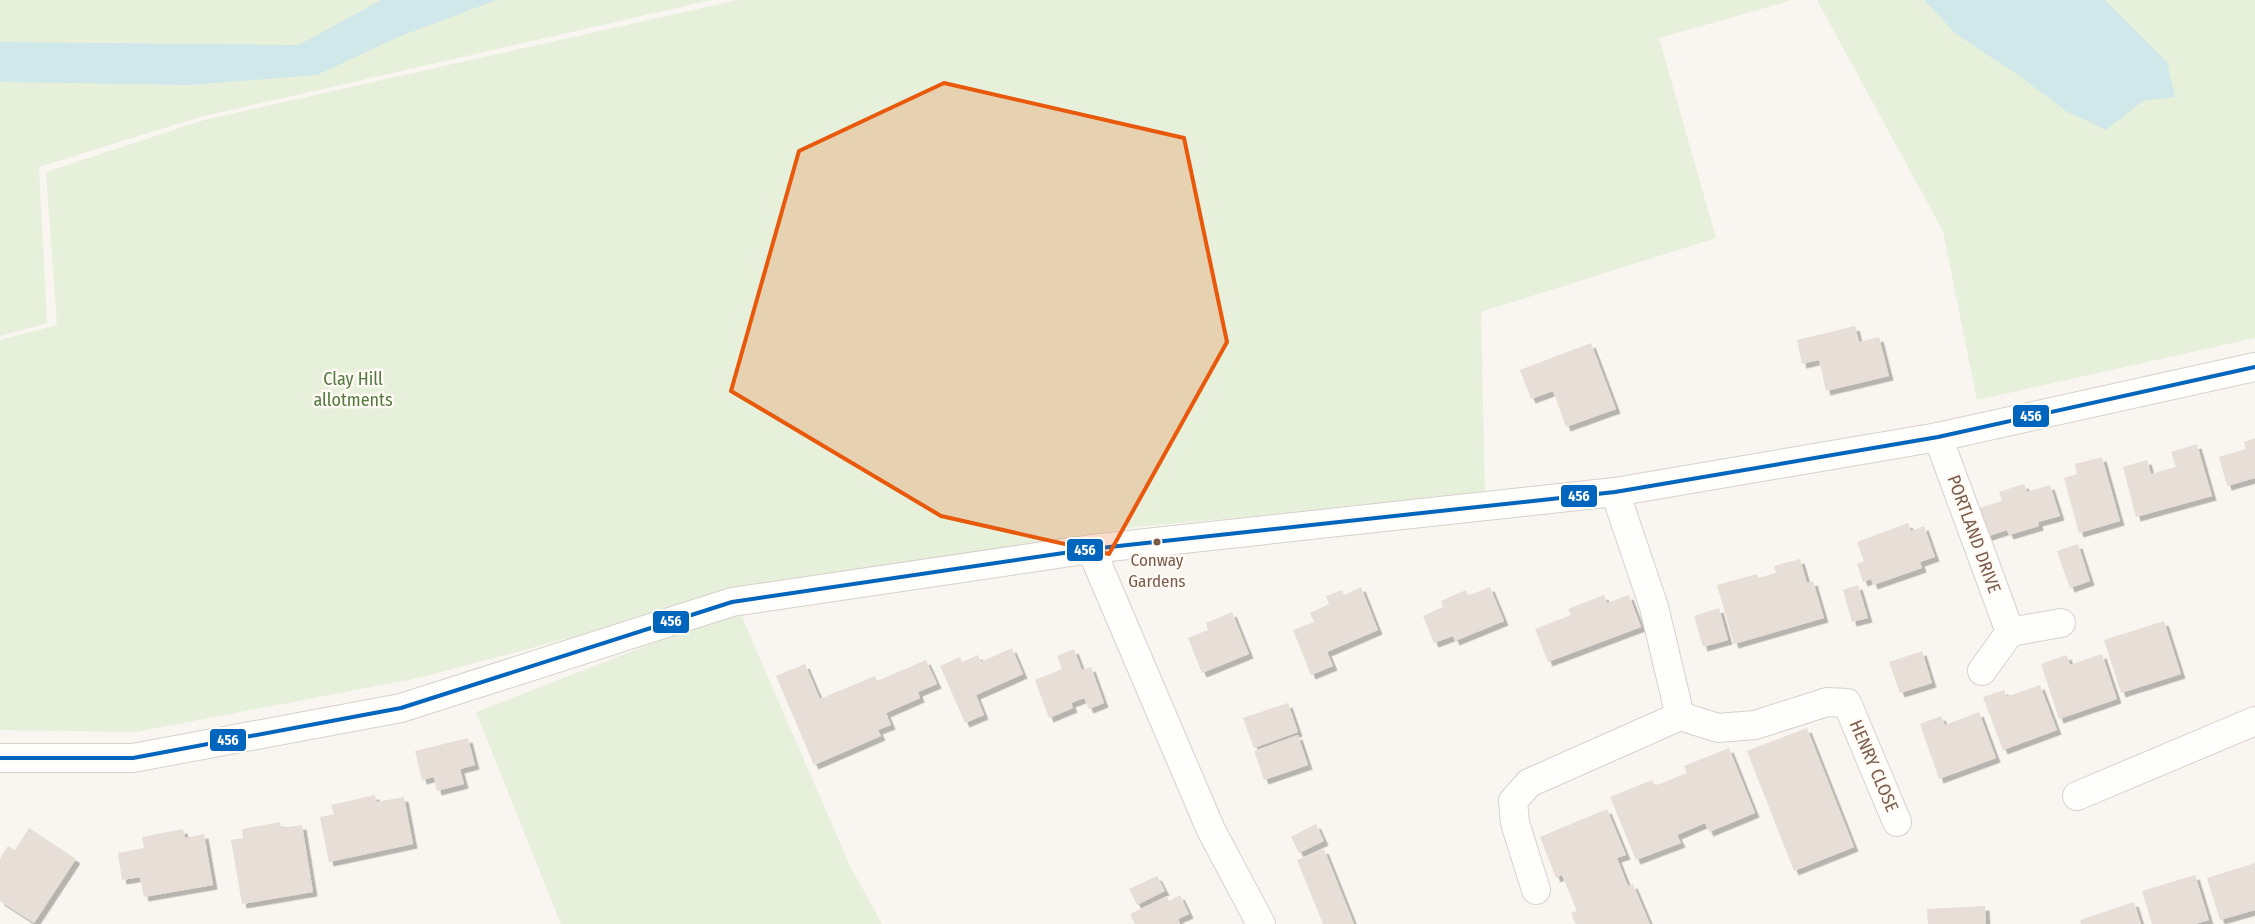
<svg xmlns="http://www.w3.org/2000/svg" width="2255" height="924" viewBox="0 0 2255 924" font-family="'Fira Sans Condensed',sans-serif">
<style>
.green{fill:#e7f0db}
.water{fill:#d0e8ea}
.building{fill:#e6ded7;filter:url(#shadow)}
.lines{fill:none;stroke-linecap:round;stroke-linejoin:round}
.minor-casing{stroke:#d7d1cb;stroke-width:30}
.minor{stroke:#fefefd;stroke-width:28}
.bus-1-casing{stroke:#fffaf3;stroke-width:8}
.bus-1{stroke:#0065bd;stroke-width:4}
.marked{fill:#e8590c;fill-opacity:0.2;stroke:#e8590c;stroke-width:4;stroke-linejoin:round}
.bus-dot{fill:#7a5c4d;stroke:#fffaf3;stroke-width:2}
.labels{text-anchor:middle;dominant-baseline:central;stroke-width:5;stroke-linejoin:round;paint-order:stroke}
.bus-label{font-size:17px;fill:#7a5c4d;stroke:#fffaf3}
.park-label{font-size:18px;fill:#537a41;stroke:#fffaf3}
.street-label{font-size:18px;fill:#7a5c4d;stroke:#fffaf3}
.line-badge{stroke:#fffaf3;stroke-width:2}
.badge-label{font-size:14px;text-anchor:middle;font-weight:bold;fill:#fff}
</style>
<defs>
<filter id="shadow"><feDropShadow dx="4.5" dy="4.5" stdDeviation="0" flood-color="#0004"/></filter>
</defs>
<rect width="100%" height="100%" fill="#f9f5f0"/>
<!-- green -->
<g class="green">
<path d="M 0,0 L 711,0 L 196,118 L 39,167 L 47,323 L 0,336 Z"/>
<path d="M 738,0 L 1792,0 L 1659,38 L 1716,238 L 1481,312 L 1485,495 L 1127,528 L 762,587 L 418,678 L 136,732 L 0,730 L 0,340 L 57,325 L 46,172 L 204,120 Z"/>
<path d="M 1817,0 L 2255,0 L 2255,338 L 1977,400 L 1943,231 Z"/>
<path d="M 739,610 L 850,866 L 882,924 L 561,924 L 476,712 Z"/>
</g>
<!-- water -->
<g class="water">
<path d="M 381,0 L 497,0 L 398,37 L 317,75 L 190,85 L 0,82 L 0,42 L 299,45 Z"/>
<path d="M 1924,0 L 2105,0 L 2167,62 L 2175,97 L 2143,101 L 2106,130 L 2066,111 L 2018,75 L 1956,34 Z"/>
</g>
<!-- building -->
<g class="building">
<path d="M 1855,326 L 1859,342 L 1879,337 L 1889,376 L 1826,391 L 1819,360 L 1802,364 L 1797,340 Z"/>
<path d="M 1591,343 L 1616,409 L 1566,427 L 1553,391 L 1531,399 L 1520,370 Z"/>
<path d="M 2255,438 L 2255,478 L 2227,486 L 2219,457 L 2246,449 L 2244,442 Z"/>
<path d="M 2197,444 L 2212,496 L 2136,517 L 2123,467 L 2147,460 L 2151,474 L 2176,467 L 2171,452 Z"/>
<path d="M 2102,457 L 2120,521 L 2079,533 L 2064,478 L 2077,474 L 2075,464 Z"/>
<path d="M 2024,484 L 2027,492 L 2050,485 L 2060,516 L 2038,522 L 2039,526 L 2009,535 L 2007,530 L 1979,539 L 1970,511 L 2002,501 L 1999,492 Z"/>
<path d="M 1908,523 L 1911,531 L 1924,526 L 1935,557 L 1920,562 L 1922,568 L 1873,585 L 1871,579 L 1863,582 L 1857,564 L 1864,561 L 1857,542 Z"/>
<path d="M 2078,544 L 2090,581 L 2070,588 L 2057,551 Z"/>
<path d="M 1800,559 L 1807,583 L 1813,581 L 1824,618 L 1734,644 L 1717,585 L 1757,574 L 1758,578 L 1776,573 L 1774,566 Z"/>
<path d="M 1858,585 L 1868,618 L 1852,622 L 1843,590 Z"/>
<path d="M 1361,587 L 1378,630 L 1327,652 L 1333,666 L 1311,675 L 1293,630 L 1314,622 L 1310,613 L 1329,604 L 1326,596 L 1342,590 L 1344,595 Z"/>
<path d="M 1490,587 L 1504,621 L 1455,641 L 1453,636 L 1434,643 L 1423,616 L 1443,607 L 1441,601 L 1466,590 L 1468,596 Z"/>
<path d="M 1604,595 L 1607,603 L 1629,595 L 1641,627 L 1548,662 L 1535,629 L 1571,615 L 1568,609 Z"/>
<path d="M 1719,608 L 1728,640 L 1703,647 L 1694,616 Z"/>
<path d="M 1232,612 L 1249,654 L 1202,673 L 1188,638 L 1208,630 L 1206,623 Z"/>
<path d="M 2164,621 L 2181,674 L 2121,693 L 2104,640 Z"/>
<path d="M 1012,648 L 1023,674 L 976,695 L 984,715 L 965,723 L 940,666 L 960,657 L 962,662 L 978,655 L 981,662 Z"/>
<path d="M 1074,649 L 1082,670 L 1091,667 L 1104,703 L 1089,709 L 1084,698 L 1071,703 L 1073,708 L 1049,718 L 1035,680 L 1062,669 L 1057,656 Z"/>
<path d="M 1922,651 L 1932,683 L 1900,693 L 1889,662 Z"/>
<path d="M 2102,654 L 2117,699 L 2059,719 L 2041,664 L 2067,655 L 2070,665 Z"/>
<path d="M 926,660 L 937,684 L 918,692 L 920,698 L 886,713 L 891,725 L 878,730 L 881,736 L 814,765 L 776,676 L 805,664 L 820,699 L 875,676 L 877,681 Z"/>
<path d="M 2040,685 L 2057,730 L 2003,750 L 1983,697 L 2004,690 L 2006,697 Z"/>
<path d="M 1288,703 L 1298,732 L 1254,748 L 1243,718 Z"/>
<path d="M 1979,712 L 1996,758 L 1939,779 L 1920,724 L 1941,716 L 1945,725 Z"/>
<path d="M 1807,728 L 1854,847 L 1794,871 L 1747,751 Z"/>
<path d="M 1298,735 L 1308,765 L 1264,780 L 1254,751 Z"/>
<path d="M 468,738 L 475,765 L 460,769 L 464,784 L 437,791 L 434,777 L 422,780 L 415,751 Z"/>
<path d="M 1729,748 L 1755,813 L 1709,832 L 1705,823 L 1677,835 L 1681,843 L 1636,860 L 1610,797 L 1652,780 L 1655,786 L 1687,773 L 1684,766 Z"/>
<path d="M 375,795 L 376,802 L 404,797 L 413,844 L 329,862 L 320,817 L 334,814 L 331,805 Z"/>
<path d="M 1607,809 L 1626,855 L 1617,858 L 1628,886 L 1633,884 L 1650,924 L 1576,924 L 1571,913 L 1577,911 L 1562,875 L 1556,878 L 1540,837 Z"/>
<path d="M 280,822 L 281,828 L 302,825 L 313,892 L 242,904 L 231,840 L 243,838 L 242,829 Z"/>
<path d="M 1316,824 L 1324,841 L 1299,853 L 1291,837 Z"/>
<path d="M 29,828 L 76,859 L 34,923 L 0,901 L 0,859 L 8,846 L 15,850 Z"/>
<path d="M 183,829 L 185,838 L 204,834 L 213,885 L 144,897 L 140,877 L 122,880 L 118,853 L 144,848 L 142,837 Z"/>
<path d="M 1324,849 L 1354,924 L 1323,924 L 1297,860 Z"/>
<path d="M 2255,863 L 2255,910 L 2220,920 L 2207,878 Z"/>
<path d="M 2195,875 L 2209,920 L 2195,924 L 2152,924 L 2142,891 Z"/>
<path d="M 1157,876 L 1165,891 L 1137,905 L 1129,889 Z"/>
<path d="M 1180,895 L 1189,914 L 1178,919 L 1180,924 L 1135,924 L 1130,914 L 1167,896 L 1169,901 Z"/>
<path d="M 2134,902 L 2141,924 L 2081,924 L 2080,920 Z"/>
<path d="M 1985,906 L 1986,924 L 1928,924 L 1927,909 Z"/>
</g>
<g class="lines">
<!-- minor casing -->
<g class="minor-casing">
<g id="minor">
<path d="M 1938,437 L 2010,632 L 2061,623"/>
<path d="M 1091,549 L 1211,830 L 1261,924"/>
<path d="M 1982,671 L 2010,632"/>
<path d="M 1680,716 L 1718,728 L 1755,725 L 1827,702 L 1847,703 L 1897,822"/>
<path d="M 0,758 L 133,758 L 401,708 L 732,602 L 1091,549 L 1615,492 L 1938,437 L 2255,367"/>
<path d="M 2077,796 L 2255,721"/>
<path d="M 1536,890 L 1515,823 L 1513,801 L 1529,783 L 1680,716 L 1654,607 L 1615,492"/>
</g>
</g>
<!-- minor -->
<use href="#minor" class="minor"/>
<!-- bus-1 casing -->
<g class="bus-1-casing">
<path id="bus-1" d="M 0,758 L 133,758 L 401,708 L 732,602 L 1091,549 L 1615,492 L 1938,437 L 2255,367"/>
</g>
<!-- bus-1 -->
<use href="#bus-1" class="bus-1"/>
</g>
<!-- marked area -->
<path class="marked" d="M 944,83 L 1184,138 L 1227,342 L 1109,554 L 941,516 L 731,391 L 799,151 Z"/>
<!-- markers -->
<circle class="bus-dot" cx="1157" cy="542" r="4.5"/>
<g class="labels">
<!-- bus labels -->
<g class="bus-label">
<text x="1157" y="560">Conway<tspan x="1157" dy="21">Gardens</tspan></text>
</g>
<!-- park labels -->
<g class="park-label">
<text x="353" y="379">Clay Hill<tspan x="353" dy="21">allotments</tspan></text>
</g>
<!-- street labels -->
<g class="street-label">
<text transform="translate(1974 534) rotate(70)">PORTLAND DRIVE</text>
<text transform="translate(1874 766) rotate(67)">HENRY CLOSE</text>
</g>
</g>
<g class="line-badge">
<rect x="2012" y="404" width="38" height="24" rx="5" fill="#0065bd"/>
<rect x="1560" y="484" width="38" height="24" rx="5" fill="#0065bd"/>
<rect x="1066" y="538" width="38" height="24" rx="5" fill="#0065bd"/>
<rect x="652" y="610" width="38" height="24" rx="5" fill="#0065bd"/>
<rect x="209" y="728" width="38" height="24" rx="5" fill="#0065bd"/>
</g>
<g class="badge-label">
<text x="2031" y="421">456</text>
<text x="1579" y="501">456</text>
<text x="1085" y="555">456</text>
<text x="671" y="626">456</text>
<text x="228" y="745">456</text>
</g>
</svg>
